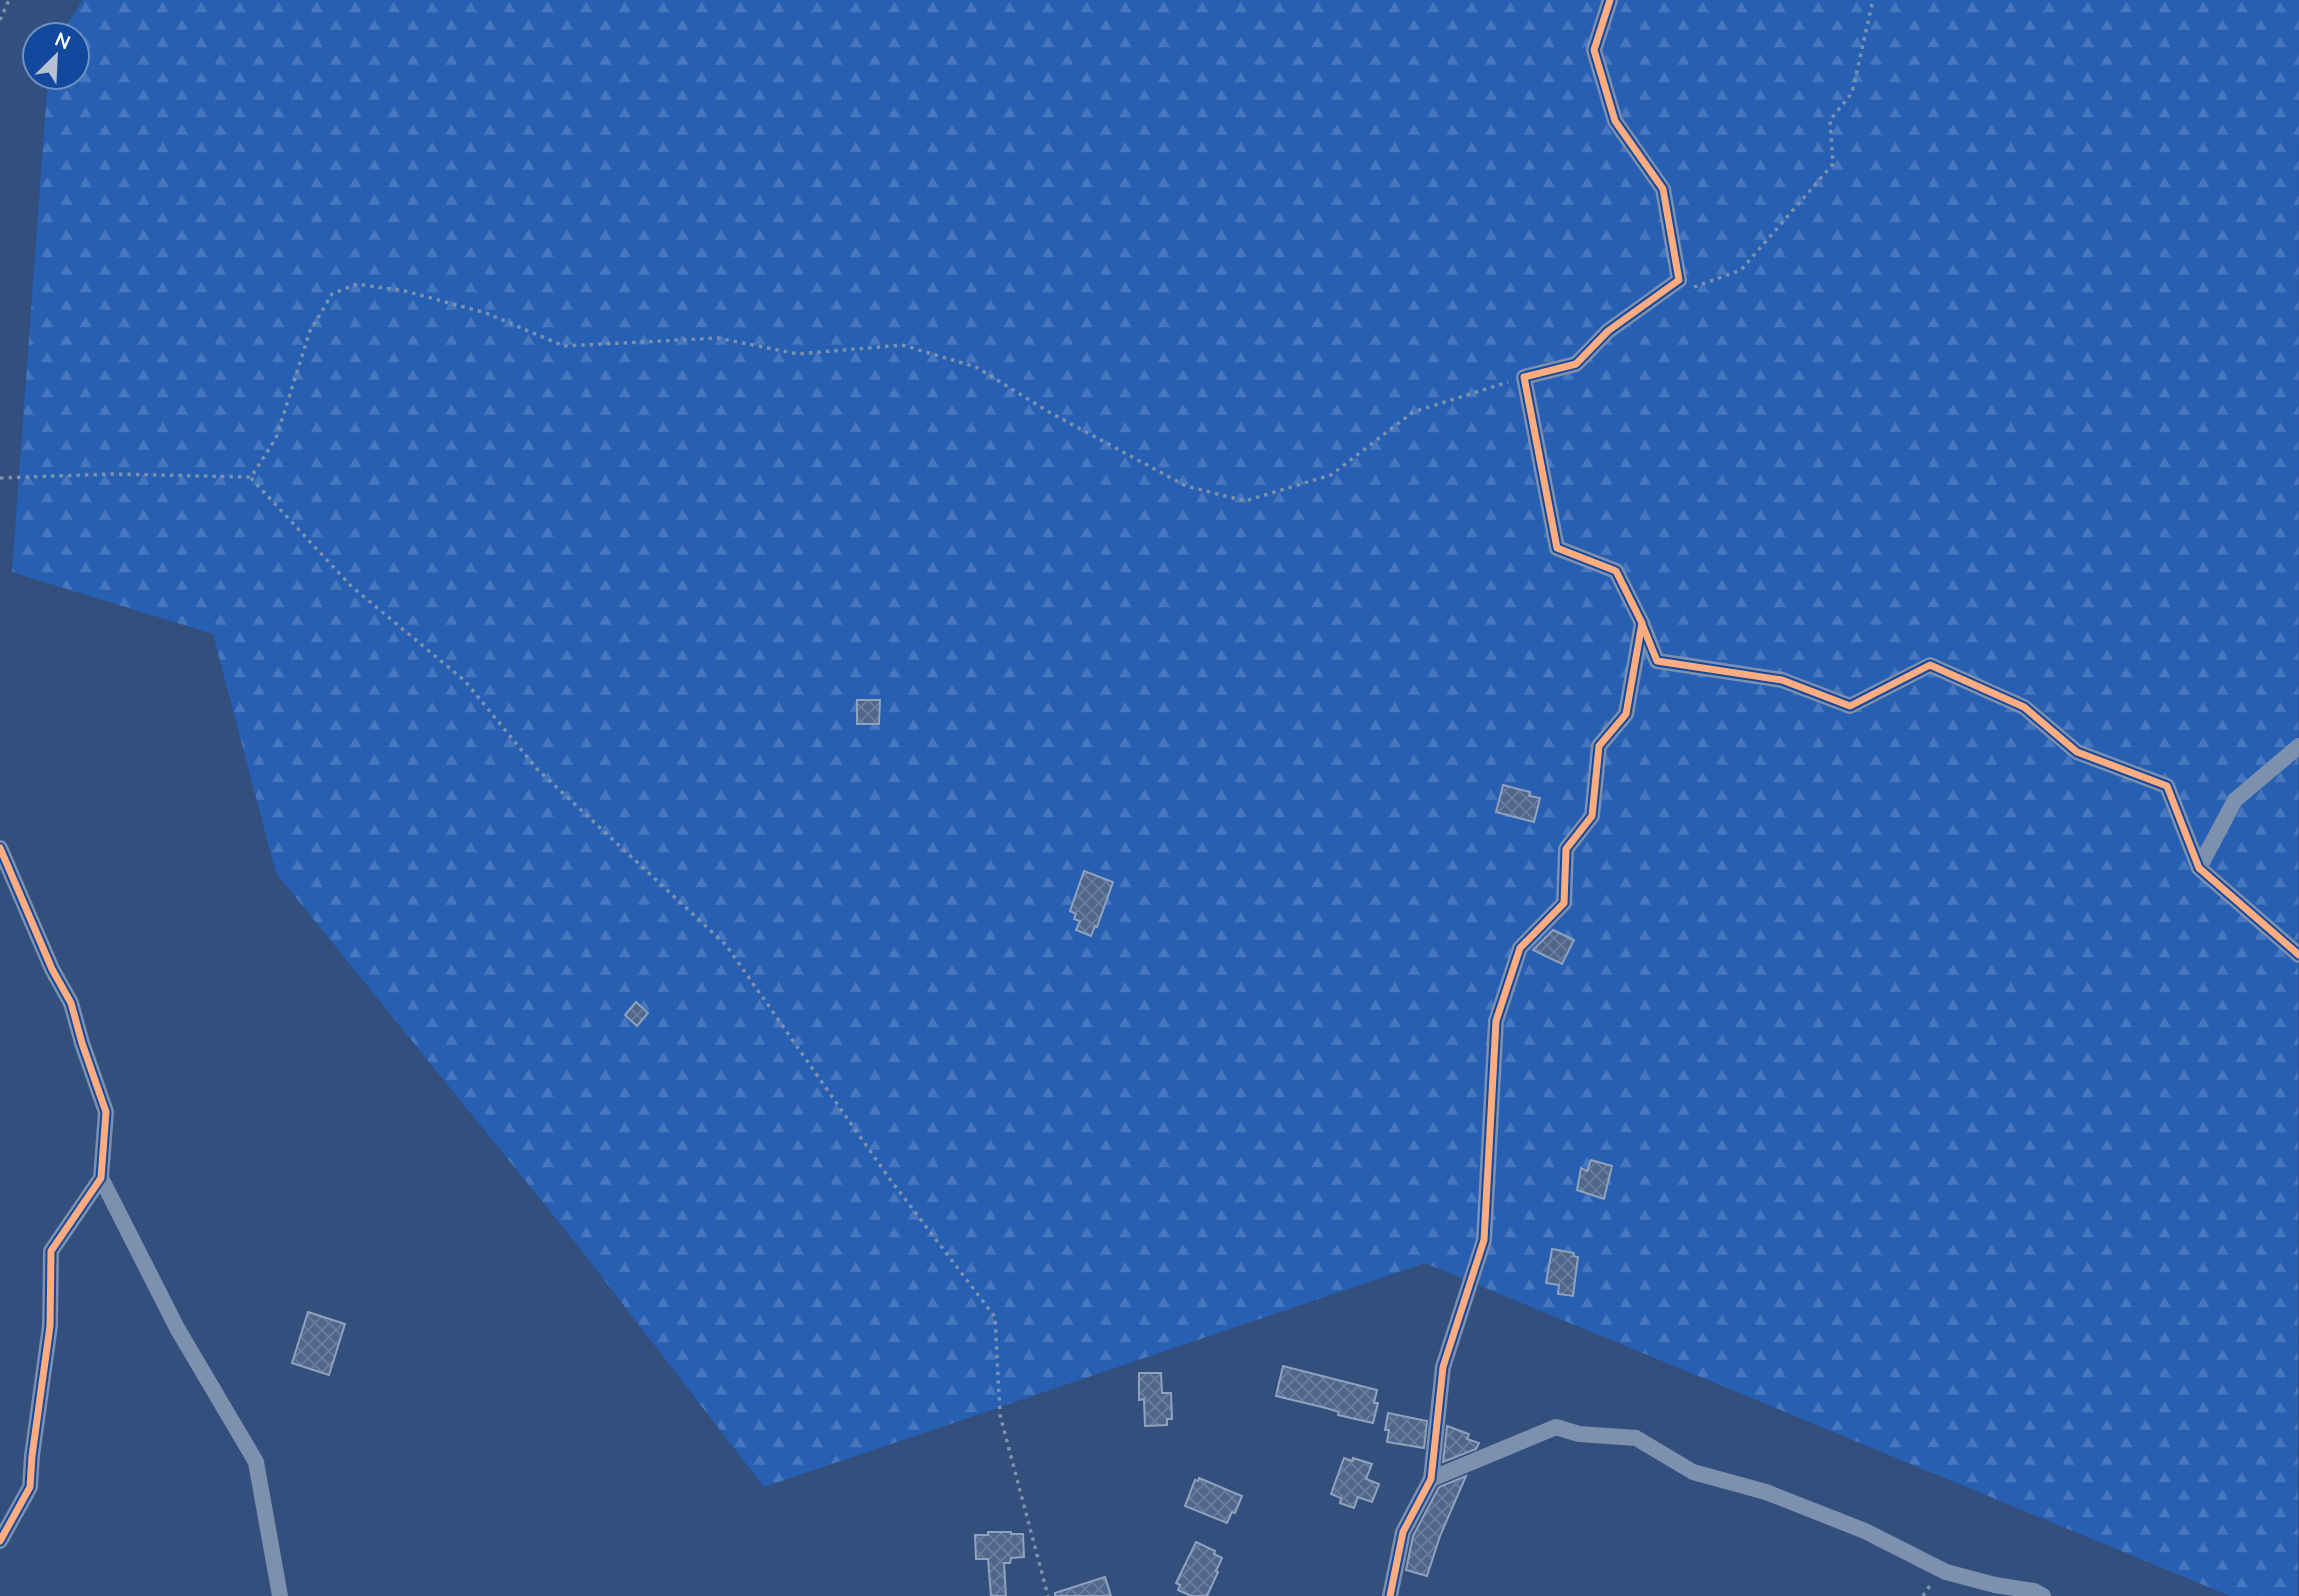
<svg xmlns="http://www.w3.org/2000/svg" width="2299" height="1596" viewBox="0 0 2299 1596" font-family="'Nunito Sans',sans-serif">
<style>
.forest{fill:url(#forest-firs)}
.building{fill:url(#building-cross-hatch);stroke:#91a2bc;stroke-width:2}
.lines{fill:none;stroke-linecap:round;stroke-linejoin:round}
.path{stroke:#7d90ae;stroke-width:3.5;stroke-dasharray:3.5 5;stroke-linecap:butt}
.street{stroke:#7d90ae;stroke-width:16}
.cycleway-casing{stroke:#12489d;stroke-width:11}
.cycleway{stroke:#ffac80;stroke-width:7}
</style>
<defs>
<pattern id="forest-firs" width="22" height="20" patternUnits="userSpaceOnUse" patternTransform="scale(1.75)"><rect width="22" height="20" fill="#275fb3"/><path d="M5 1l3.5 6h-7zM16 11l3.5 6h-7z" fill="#4777be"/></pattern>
<pattern id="building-cross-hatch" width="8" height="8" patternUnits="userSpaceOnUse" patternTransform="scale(1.75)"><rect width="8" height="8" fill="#50678c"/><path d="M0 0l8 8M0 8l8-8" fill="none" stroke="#6a7e9d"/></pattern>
</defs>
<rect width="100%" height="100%" fill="#324f7e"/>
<!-- forest -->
<path class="forest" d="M 83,0 L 2299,0 L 2298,1596 L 2230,1596 L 1425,1263 L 764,1487 L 575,1242 L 276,873 L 213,634 L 12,572 L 48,77 L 77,77 L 77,35 L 60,35 Z"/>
<!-- building -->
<g class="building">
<path d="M 857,700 L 880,700 L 879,724 L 857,724 Z"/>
<path d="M 1503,785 L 1530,792 L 1529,796 L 1540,798 L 1534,822 L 1496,812 Z"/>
<path d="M 1084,871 L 1113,882 L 1097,927 L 1095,926 L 1091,936 L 1076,930 L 1080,921 L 1074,919 L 1076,914 L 1070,911 Z"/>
<path d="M 1553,930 L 1574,940 L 1562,964 L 1533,950 Z"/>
<path d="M 636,1002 L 648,1013 L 637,1026 L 625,1015 Z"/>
<path d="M 1591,1160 L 1612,1166 L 1604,1199 L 1577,1190 L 1581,1168 L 1587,1171 Z"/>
<path d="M 1552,1249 L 1574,1253 L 1573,1256 L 1578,1257 L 1573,1296 L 1558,1294 L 1559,1285 L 1546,1283 Z"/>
<path d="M 308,1312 L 345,1324 L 329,1375 L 292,1363 Z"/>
<path d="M 1283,1366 L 1377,1390 L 1374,1403 L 1378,1403 L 1373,1423 L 1338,1415 L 1339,1412 L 1326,1408 L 1276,1396 Z"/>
<path d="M 1139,1373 L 1161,1373 L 1162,1393 L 1171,1393 L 1172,1419 L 1167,1419 L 1167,1425 L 1145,1426 L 1144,1399 L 1139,1400 Z"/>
<path d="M 1388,1413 L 1427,1421 L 1424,1448 L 1387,1442 L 1389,1430 L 1385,1430 Z"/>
<path d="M 1447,1426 L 1469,1434 L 1467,1439 L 1479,1443 L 1476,1449 L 1443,1462 Z"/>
<path d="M 1344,1458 L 1352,1461 L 1353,1458 L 1372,1464 L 1366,1479 L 1379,1484 L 1372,1502 L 1358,1497 L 1354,1508 L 1340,1503 L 1341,1498 L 1331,1494 Z"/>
<path d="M 1466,1476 L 1440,1536 L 1427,1576 L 1406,1570 L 1413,1536 L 1439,1487 Z"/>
<path d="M 1199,1478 L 1242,1496 L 1235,1513 L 1232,1512 L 1227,1523 L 1185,1506 L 1195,1480 L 1198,1481 Z"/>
<path d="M 988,1532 L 1011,1532 L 1011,1534 L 1023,1534 L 1024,1557 L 1011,1558 L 1010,1563 L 1004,1563 L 1006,1596 L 991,1596 L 988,1559 L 976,1559 L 975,1535 L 988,1535 Z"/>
<path d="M 1196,1542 L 1215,1551 L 1214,1554 L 1222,1558 L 1216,1571 L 1218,1572 L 1207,1596 L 1191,1596 L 1178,1590 L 1180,1585 L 1176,1583 Z"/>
<path d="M 1105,1577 L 1111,1596 L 1055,1596 L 1055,1593 Z"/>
</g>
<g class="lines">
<!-- path -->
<g class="path">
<path d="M 0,20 L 9,0"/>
<path d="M 1694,287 L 1741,270 L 1833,164 L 1830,120 L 1852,93 L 1873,0"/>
<path d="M 0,478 L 111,474 L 251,477 L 276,438 L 310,331 L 332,294 L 357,284 L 405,291 L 486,313 L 564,346 L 718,338 L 798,354 L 902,345 L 976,367 L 1049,412 L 1186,486 L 1245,501 L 1331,475 L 1413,412 L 1508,382"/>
<path d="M 251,478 L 351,586 L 465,681 L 537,769 L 726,945 L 889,1178 L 995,1317 L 1000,1415 L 1048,1596"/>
<path d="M 1923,1596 L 1931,1584"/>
</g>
<!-- street -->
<g class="street">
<path d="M 1642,623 L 1657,661 L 1782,680 L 1850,706 L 1930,665 L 2024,707 L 2077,752 L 2167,786 L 2199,868 L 2299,955"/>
<path d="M 0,848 L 52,969 L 71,1003 L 82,1043 L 106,1112 L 101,1178 L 51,1251 L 50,1326 L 32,1456 L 30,1487 L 0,1541"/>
<path d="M 2199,868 L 2235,800 L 2299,746"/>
<path d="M 101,1178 L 177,1328 L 256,1462 L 280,1596"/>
<path d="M 1431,1479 L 1556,1427 L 1579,1434 L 1636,1438 L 1693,1472 L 1766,1492 L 1865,1531 L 1946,1572 L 1995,1585 L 2034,1591 L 2043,1596"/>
<path d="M 1390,1596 L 1403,1532 L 1431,1479 L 1443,1367 L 1484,1240 L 1496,1021 L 1520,948 L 1564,903 L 1566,849 L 1592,816 L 1599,746 L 1626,714 L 1642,623 L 1616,571 L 1557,548 L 1524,377 L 1576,364 L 1608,331 L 1679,280 L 1663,189 L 1615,121 L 1594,50 L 1610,0"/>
</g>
<!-- cycleway casing -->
<g class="cycleway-casing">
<g id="cycleway">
<path d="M 1642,624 L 1657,661 L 1782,680 L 1850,706 L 1930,665 L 2024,707 L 2077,752 L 2167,786 L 2199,868 L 2299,955"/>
<path d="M 0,848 L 52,969 L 71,1003 L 82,1043 L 106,1112 L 101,1178 L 51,1251 L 50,1326 L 32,1456 L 30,1487 L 0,1541"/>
<path d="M 1390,1596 L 1403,1532 L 1431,1479 L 1443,1367 L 1484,1240 L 1496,1021 L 1520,948 L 1564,903 L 1566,849 L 1592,816 L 1599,746 L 1626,714 L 1642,623 L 1616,571 L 1557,548 L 1524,377 L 1576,364 L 1608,331 L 1679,280 L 1663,189 L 1615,121 L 1594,50 L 1610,0"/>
</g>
</g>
<!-- cycleway -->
<use href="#cycleway" class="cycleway"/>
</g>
<!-- north arrow -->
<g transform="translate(56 56) rotate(24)"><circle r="33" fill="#12489d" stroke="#7191c4" stroke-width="2"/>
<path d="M0-5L12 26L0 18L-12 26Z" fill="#b7c1d2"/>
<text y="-10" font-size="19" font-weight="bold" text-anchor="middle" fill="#ffffff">N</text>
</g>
</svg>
